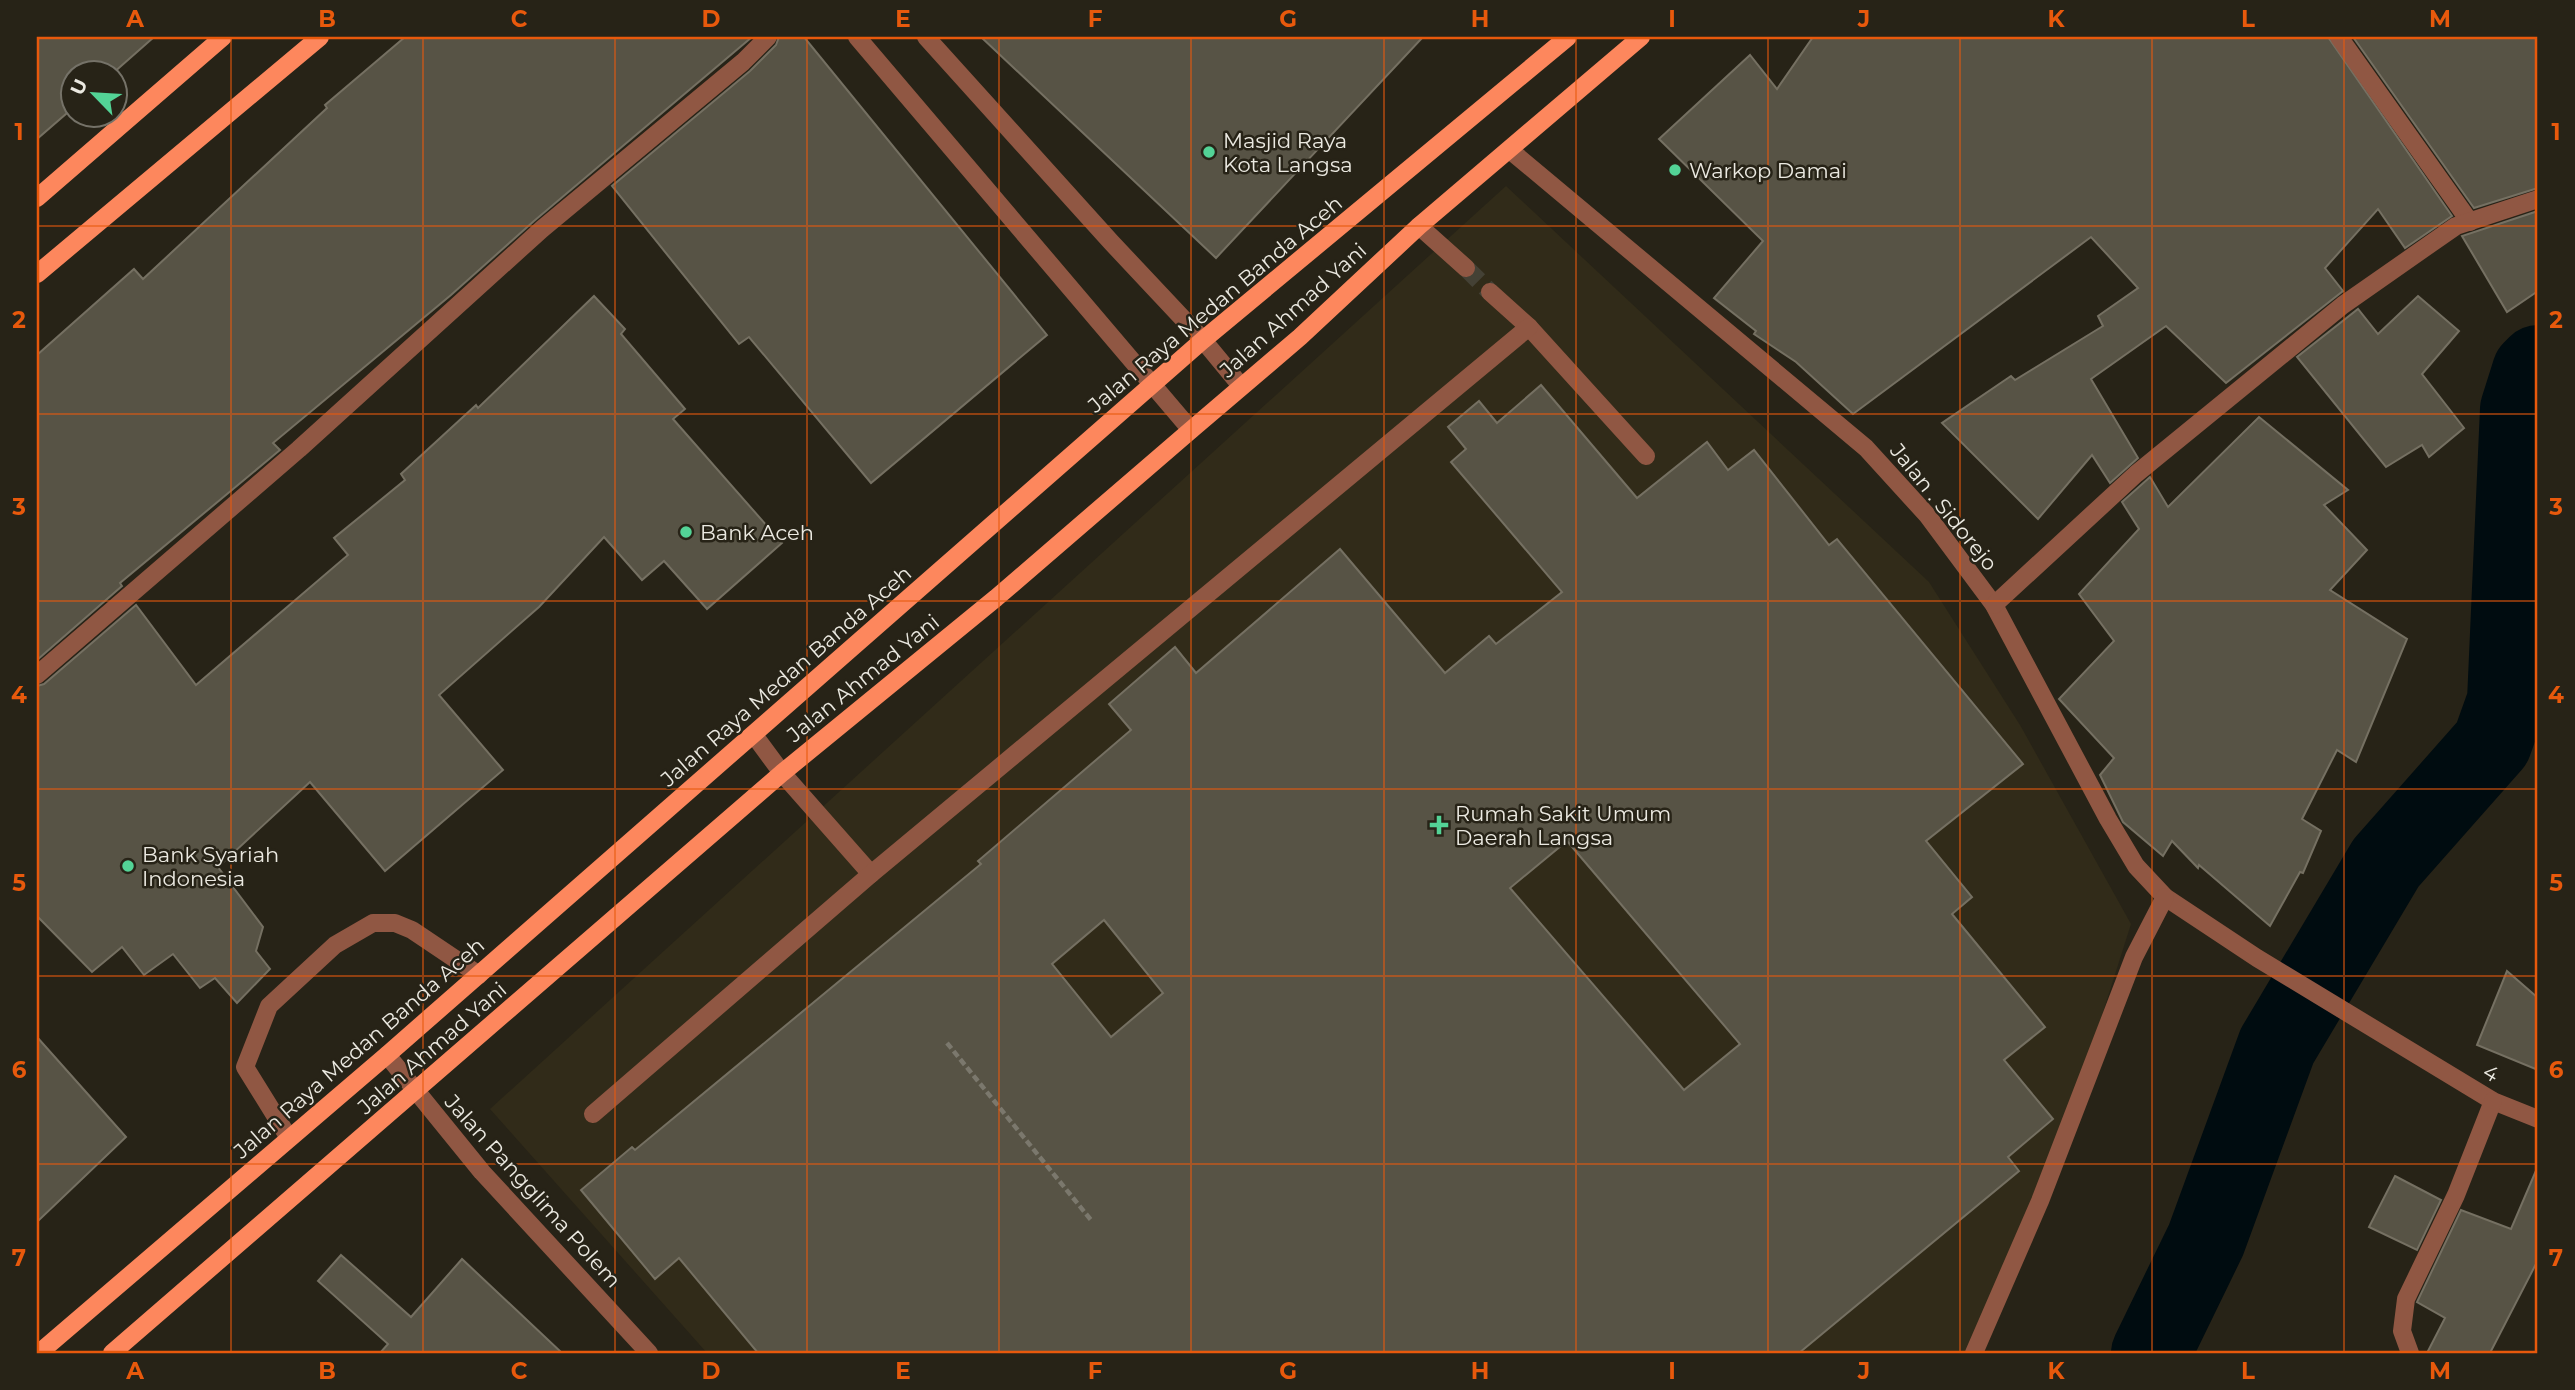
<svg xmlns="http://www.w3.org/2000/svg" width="2575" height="1390" viewBox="0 0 2575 1390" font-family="Montserrat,sans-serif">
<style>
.built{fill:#312b19}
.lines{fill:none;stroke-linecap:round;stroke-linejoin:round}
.river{stroke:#000c10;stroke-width:80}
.building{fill:#575345;stroke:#757062;stroke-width:2;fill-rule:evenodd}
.minor-tunnel{stroke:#444135;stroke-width:18;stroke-dasharray:18 9;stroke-linecap:butt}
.path{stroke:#7b786d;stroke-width:4.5;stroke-dasharray:7 3.5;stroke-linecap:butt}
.minor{stroke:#905743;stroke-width:18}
.major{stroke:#fd875d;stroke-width:18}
.grid{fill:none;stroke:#e8590c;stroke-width:2;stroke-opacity:0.55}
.poi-dot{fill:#53d396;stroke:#272317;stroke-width:2.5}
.labels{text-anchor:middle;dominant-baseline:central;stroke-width:5;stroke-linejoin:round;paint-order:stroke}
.poi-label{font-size:21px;fill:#ebe9e1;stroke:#272317;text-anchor:start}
.street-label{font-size:21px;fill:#ebe9e1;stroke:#272317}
.neatline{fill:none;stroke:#e8590c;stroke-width:2.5}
.grid-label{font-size:23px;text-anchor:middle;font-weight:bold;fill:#e8590c}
</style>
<rect width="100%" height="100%" fill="#272317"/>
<!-- built -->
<path class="built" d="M 1506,186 L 1929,582 L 2020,725 L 2131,924 L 2078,1091 L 1966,1353 L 707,1353 L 490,1109 Z"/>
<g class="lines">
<!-- river -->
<path class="river" d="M 2151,1353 L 2206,1240 L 2277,1046 L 2386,863 L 2492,743 L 2507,701 L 2520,409 L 2532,371 L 2538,365"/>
</g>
<!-- building -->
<g class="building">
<path d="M 37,37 L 154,37 L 112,74 L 74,74 L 74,107 L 37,139 Z"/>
<path d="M 405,37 L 752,37 L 534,221 L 451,295 L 273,443 L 280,450 L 120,583 L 122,586 L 37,660 L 37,355 L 134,269 L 143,279 L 327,108 L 325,105 Z"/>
<path d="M 779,37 L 804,37 L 1047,335 L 871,483 L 749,337 L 739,344 L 612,186 L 750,71 L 776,45 Z"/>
<path d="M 981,37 L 1423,37 L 1216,258 Z"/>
<path d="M 1813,37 L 2328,37 L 2452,216 L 2405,248 L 2378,209 L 2325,268 L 2343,291 L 2226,383 L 2166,326 L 2091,379 L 2138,458 L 2110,483 L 2092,455 L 2038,519 L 1942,423 L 2011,376 L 2015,380 L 2103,326 L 2098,316 L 2138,288 L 2091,237 L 1853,414 L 1796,362 L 1754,334 L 1756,331 L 1714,298 L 1763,241 L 1659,139 L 1750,55 L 1777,89 Z"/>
<path d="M 2353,37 L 2538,37 L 2538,188 L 2474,208 Z"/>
<path d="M 2538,211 L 2538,291 L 2507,312 L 2462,236 Z"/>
<path d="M 594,296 L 625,329 L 621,334 L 685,409 L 673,419 L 782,543 L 707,609 L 664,561 L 642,580 L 604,537 L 539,607 L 439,695 L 503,770 L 385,871 L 310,782 L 218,867 L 263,927 L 256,951 L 270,969 L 237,1003 L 215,978 L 200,988 L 173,954 L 144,975 L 122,947 L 92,972 L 37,916 L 37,686 L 44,684 L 136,605 L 196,685 L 348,555 L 334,538 L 405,480 L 401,474 L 476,405 L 478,408 Z"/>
<path d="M 2418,296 L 2459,331 L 2422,374 L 2464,428 L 2429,457 L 2422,445 L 2386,467 L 2297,357 L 2358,309 L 2378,334 Z"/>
<path d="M 1541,385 L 1637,498 L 1707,442 L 1728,470 L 1754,450 L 1829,545 L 1837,539 L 2023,764 L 1926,841 L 1972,897 L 1952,914 L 2045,1027 L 2004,1060 L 2053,1119 L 2008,1157 L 2019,1171 L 1799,1353 L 758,1353 L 679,1258 L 655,1279 L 581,1190 L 632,1147 L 635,1150 L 981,864 L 978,861 L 1131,730 L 1109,704 L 1175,647 L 1196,673 L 1340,549 L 1445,673 L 1489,636 L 1496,644 L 1562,592 L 1451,462 L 1466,449 L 1448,427 L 1479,401 L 1497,423 ZM 1567,841 L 1740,1044 L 1684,1090 L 1510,888 ZM 1104,920 L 1163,993 L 1111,1037 L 1052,964 Z"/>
<path d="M 2259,417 L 2348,490 L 2324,505 L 2367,550 L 2330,590 L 2407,639 L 2356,762 L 2337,750 L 2302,819 L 2321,831 L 2303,873 L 2300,872 L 2270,926 L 2199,865 L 2198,868 L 2172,841 L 2163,856 L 2123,822 L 2100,775 L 2114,758 L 2059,699 L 2114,641 L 2079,594 L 2139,529 L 2122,502 L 2150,477 L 2168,507 Z"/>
<path d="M 2507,971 L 2538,998 L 2538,1070 L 2477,1045 Z"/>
<path d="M 37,1037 L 126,1137 L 37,1222 Z"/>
<path d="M 2538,1166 L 2538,1260 L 2490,1353 L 2427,1353 L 2445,1318 L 2417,1302 L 2461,1210 L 2511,1229 Z"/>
<path d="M 2395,1176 L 2441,1200 L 2417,1250 L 2369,1227 Z"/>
<path d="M 341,1255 L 411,1317 L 462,1259 L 562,1353 L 380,1353 L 388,1344 L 318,1281 Z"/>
</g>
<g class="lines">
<!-- minor-tunnel -->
<path class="minor-tunnel" d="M 1466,268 L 1490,292"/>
<!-- path -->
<path class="path" d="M 947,1043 L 1091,1220"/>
<!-- minor -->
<g class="minor">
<path d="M 857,37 L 1191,430"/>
<path d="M 926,37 L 1111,242 L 1203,340 L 1241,386"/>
<path d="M 2339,37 L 2470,222"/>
<path d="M 1511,151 L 1866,448 L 1927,515 L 1994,605 L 2108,819 L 2136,866 L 2165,897 L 2257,958 L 2493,1101 L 2538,1119"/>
<path d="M 1419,226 L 1466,268"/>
<path d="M 1490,292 L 1529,327 L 1646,456"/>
<path d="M 1994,605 L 2136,474 L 2343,305 L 2456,226 L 2538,199"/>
<path d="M 37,675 L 299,449 L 542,229 L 743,62 L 768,37"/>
<path d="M 754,735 L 782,773 L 871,874"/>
<path d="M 387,1055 L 482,1172 L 649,1353"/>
<path d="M 593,1114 L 871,874 L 1529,327"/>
<path d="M 289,1138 L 245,1067 L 269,1006 L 335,945 L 373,923 L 395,923 L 412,930 L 479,975"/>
<path d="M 1974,1353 L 2040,1201 L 2134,957 L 2165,897"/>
<path d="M 2410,1353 L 2402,1331 L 2406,1299 L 2456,1195 L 2493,1101"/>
</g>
<!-- major -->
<g class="major">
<path d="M 37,198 L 223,37"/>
<path d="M 37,274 L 320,37"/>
<path d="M 39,1353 L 387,1055 L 1203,340 L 1568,37"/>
<path d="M 112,1353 L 782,773 L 996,598 L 1191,430 L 1300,337 L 1419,226 L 1641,37"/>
</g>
</g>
<!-- grid -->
<path class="grid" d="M 231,37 L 231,1353M 423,37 L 423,1353M 615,37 L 615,1353M 807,37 L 807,1353M 999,37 L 999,1353M 1191,37 L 1191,1353M 1384,37 L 1384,1353M 1576,37 L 1576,1353M 1768,37 L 1768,1353M 1960,37 L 1960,1353M 2152,37 L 2152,1353M 2344,37 L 2344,1353M 37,226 L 2538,226M 37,414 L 2538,414M 37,601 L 2538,601M 37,789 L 2538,789M 37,976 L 2538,976M 37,1164 L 2538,1164"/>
<!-- markers -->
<g class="poi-dot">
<circle cx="1209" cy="152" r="7"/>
<circle cx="1675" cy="170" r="7"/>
<circle cx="686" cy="532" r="7"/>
<path d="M1435.5 814.5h7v7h7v7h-7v7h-7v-7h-7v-7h7z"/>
<circle cx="128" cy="866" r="7"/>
</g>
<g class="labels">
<!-- poi labels -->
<g class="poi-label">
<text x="1223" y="140">Masjid Raya<tspan x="1223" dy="24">Kota Langsa</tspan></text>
<text x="1689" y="170">Warkop Damai</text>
<text x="700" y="532">Bank Aceh</text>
<text x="1455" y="813">Rumah Sakit Umum<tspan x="1455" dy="24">Daerah Langsa</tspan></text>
<text x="142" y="854">Bank Syariah<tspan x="142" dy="24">Indonesia</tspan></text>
</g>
<!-- street labels -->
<g class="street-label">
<text transform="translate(1215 304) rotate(-40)">Jalan Raya Medan Banda Aceh</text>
<text transform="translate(1293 310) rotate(-42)">Jalan Ahmad Yani</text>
<text transform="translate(1944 507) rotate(51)">Jalan . Sidorejo</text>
<text transform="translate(786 676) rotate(-41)">Jalan Raya Medan Banda Aceh</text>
<text transform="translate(863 678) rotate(-39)">Jalan Ahmad Yani</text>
<text transform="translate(359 1048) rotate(-41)">Jalan Raya Medan Banda Aceh</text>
<text transform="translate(432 1048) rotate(-41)">Jalan Ahmad Yani</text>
<text transform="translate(2491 1073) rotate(31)">4</text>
<text transform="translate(533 1191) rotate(48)">Jalan Pangglima Polem</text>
</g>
</g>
<!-- border -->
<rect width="2575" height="1390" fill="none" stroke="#272317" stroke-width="77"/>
<!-- north arrow -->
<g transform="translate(94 94) rotate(295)"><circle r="33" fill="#272317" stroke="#757268" stroke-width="2"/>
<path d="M0-5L12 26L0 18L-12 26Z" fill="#53d396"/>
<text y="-10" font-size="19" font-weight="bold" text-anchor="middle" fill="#ebe9e1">U</text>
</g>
<rect x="38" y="38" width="2498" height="1314" class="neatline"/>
<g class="grid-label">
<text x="135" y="27">A</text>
<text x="327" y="27">B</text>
<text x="519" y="27">C</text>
<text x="711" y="27">D</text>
<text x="903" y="27">E</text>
<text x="1095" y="27">F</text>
<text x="1288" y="27">G</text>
<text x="1480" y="27">H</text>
<text x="1672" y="27">I</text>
<text x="1864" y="27">J</text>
<text x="2056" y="27">K</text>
<text x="2248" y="27">L</text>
<text x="2440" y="27">M</text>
<text x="19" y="140">1</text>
<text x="2556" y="140">1</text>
<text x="19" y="328">2</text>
<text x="2556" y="328">2</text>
<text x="19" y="515">3</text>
<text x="2556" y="515">3</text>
<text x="19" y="703">4</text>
<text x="2556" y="703">4</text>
<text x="19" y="891">5</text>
<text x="2556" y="891">5</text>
<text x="19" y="1078">6</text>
<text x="2556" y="1078">6</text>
<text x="19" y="1266">7</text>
<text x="2556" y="1266">7</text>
<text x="135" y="1379">A</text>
<text x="327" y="1379">B</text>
<text x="519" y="1379">C</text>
<text x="711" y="1379">D</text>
<text x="903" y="1379">E</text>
<text x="1095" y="1379">F</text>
<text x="1288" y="1379">G</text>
<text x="1480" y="1379">H</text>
<text x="1672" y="1379">I</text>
<text x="1864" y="1379">J</text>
<text x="2056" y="1379">K</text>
<text x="2248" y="1379">L</text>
<text x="2440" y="1379">M</text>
</g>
</svg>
